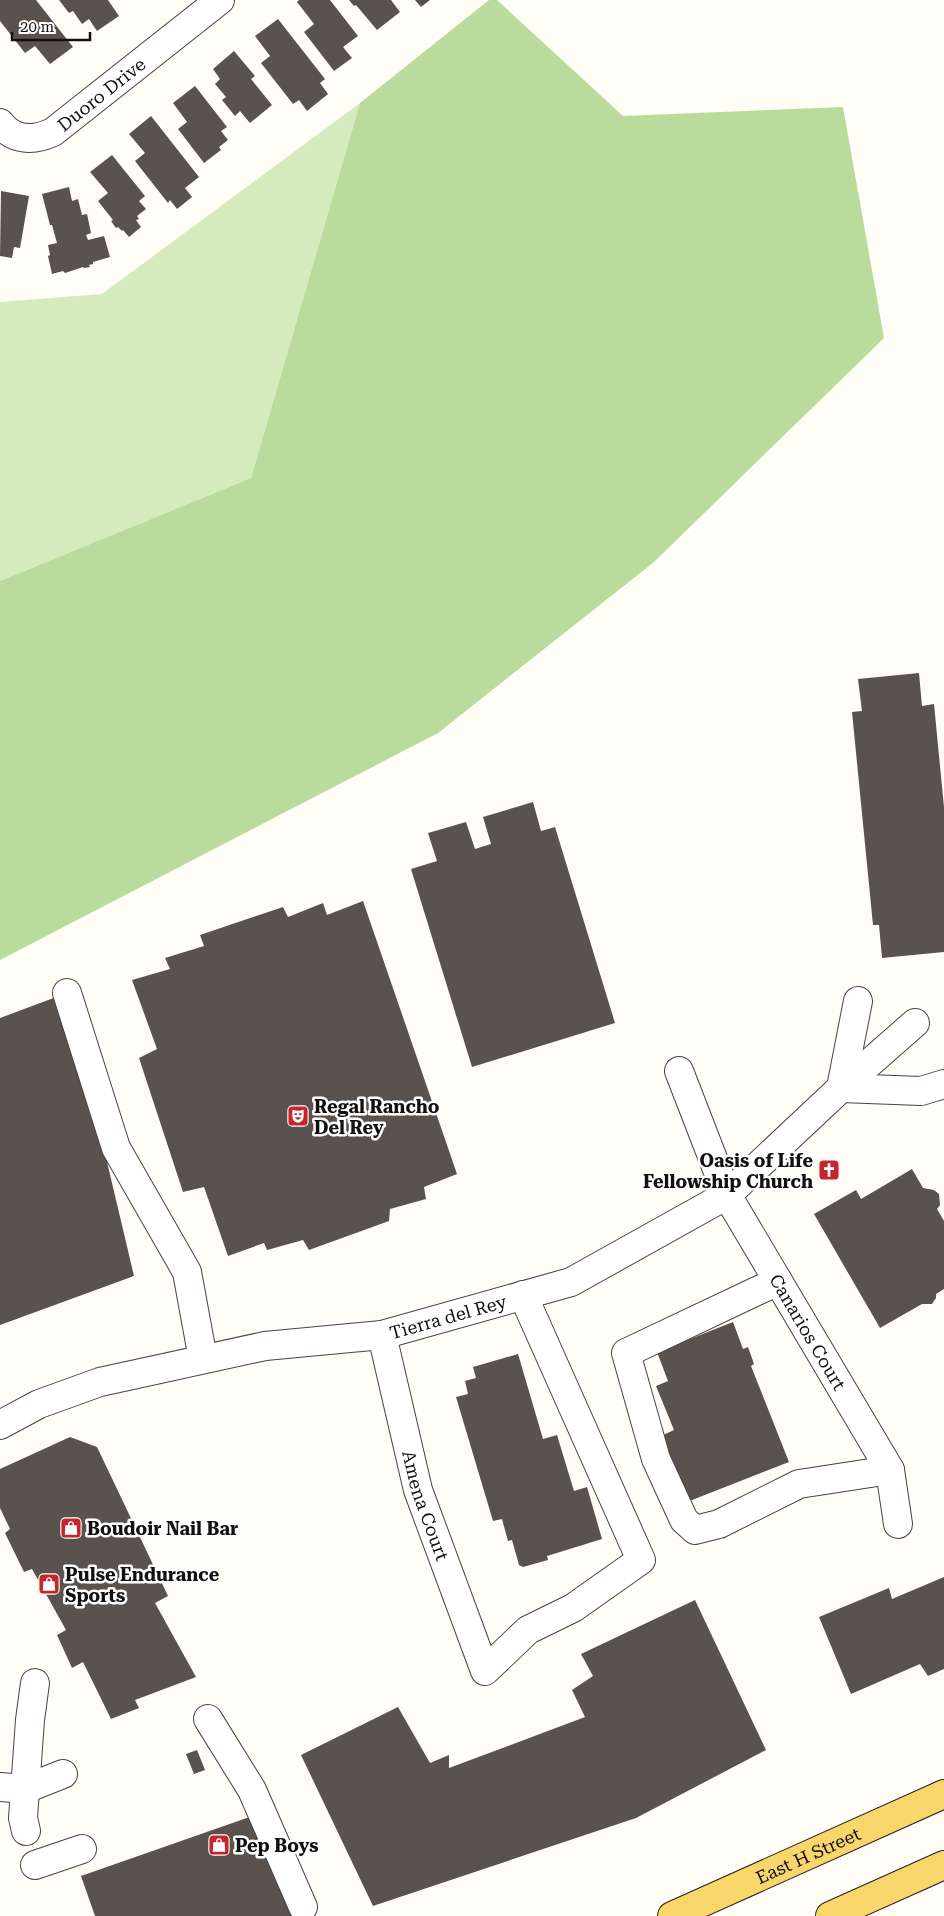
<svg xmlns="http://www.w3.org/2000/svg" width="944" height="1916" viewBox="0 0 944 1916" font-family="'Roboto Serif',serif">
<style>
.green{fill:#d5ebbd}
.forest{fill:#b9dc9c}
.building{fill:#5a524d}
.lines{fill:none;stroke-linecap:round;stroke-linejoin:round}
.minor-casing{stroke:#444;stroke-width:30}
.major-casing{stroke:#222;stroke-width:30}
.minor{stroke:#fff;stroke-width:28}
.major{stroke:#f9d66b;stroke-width:28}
.labels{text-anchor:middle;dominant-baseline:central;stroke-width:5;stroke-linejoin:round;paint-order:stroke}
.street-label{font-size:18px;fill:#111;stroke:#fff}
.poi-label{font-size:18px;font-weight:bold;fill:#111;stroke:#fff;text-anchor:start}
</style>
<rect width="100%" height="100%" fill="#fffdf5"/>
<!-- green -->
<path class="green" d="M 360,103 L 251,478 L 0,581 L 0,302 L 102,294 Z"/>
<!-- forest -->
<path class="forest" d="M 489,0 L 497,0 L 623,116 L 843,107 L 884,338 L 654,562 L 438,733 L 0,960 L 0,581 L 251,478 L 360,103 Z"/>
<!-- building -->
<g class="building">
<path d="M 0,0 L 36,0 L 73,47 L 50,64 L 35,46 L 25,53 L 0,21 Z"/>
<path d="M 59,0 L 108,0 L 119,16 L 97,31 L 89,19 L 82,24 L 73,11 L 69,13 Z"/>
<path d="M 299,0 L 330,0 L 358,36 L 343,47 L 352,58 L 334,71 L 304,32 L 314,24 L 297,2 Z"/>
<path d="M 349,0 L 391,0 L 400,12 L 377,30 L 356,5 L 354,6 Z"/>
<path d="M 415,0 L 430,0 L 421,7 Z"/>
<path d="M 278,19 L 325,79 L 320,83 L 328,94 L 307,111 L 299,100 L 293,104 L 261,63 L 270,56 L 255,36 Z"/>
<path d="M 234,51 L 255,76 L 251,79 L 272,105 L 250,123 L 240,111 L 235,116 L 222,100 L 226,97 L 215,84 L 220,79 L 213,69 Z"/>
<path d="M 195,86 L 227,127 L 221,131 L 228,140 L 219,147 L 221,150 L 204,163 L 178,129 L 187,122 L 173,103 Z"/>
<path d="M 151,116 L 199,177 L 185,188 L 192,197 L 177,209 L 170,200 L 168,203 L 135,161 L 145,153 L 129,134 Z"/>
<path d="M 112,155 L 145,196 L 139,201 L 146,209 L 137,216 L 139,219 L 136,220 L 141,227 L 129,237 L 123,230 L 122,231 L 118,227 L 116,228 L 111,221 L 113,220 L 98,201 L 108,193 L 90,172 Z"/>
<path d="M 69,187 L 72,201 L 78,199 L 82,215 L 87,214 L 91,233 L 86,235 L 88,240 L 104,236 L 110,257 L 93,262 L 93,264 L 89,265 L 90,267 L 84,268 L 83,267 L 65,273 L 63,271 L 52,274 L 48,256 L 50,255 L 48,245 L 57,243 L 52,225 L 50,225 L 42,194 Z"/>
<path d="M 1,191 L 29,196 L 20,248 L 14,247 L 12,258 L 0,256 Z"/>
<path d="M 919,673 L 922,706 L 934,704 L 944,807 L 944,952 L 882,958 L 879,925 L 873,925 L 852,712 L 862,711 L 858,679 Z"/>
<path d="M 533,802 L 541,831 L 555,827 L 615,1023 L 472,1067 L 411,869 L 437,861 L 428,833 L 466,822 L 475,849 L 491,844 L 483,817 Z"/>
<path d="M 363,901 L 457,1174 L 424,1187 L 426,1199 L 390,1209 L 389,1221 L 309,1250 L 303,1240 L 267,1250 L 264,1243 L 228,1256 L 204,1187 L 183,1192 L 139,1058 L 157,1049 L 132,980 L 170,969 L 165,958 L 204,946 L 200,935 L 283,907 L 288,917 L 323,903 L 327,915 Z"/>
<path d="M 67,993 L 134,1276 L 0,1325 L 0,1018 Z"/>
<path d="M 912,1169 L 923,1188 L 934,1190 L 939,1194 L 940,1205 L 937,1209 L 944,1221 L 944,1289 L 936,1294 L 936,1298 L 932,1304 L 922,1304 L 880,1328 L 814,1214 L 856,1190 L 861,1199 Z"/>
<path d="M 733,1322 L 743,1349 L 748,1347 L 754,1364 L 751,1366 L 789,1462 L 687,1502 L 661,1436 L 674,1430 L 656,1386 L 668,1381 L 657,1352 Z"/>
<path d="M 518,1354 L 543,1439 L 557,1435 L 574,1491 L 587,1487 L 602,1539 L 547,1556 L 548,1560 L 523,1567 L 519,1565 L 512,1540 L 508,1541 L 502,1519 L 493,1521 L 456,1397 L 468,1394 L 465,1381 L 476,1378 L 473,1367 Z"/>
<path d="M 70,1437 L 97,1447 L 168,1596 L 155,1603 L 196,1677 L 135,1700 L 139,1708 L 111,1719 L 83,1662 L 72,1668 L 57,1635 L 66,1630 L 32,1569 L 24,1572 L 5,1533 L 10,1529 L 0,1508 L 0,1469 Z"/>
<path d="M 944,1577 L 944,1669 L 928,1676 L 920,1664 L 851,1694 L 819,1617 L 889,1588 L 892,1599 Z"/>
<path d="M 695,1600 L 766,1750 L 636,1818 L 373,1906 L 301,1755 L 398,1707 L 430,1763 L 449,1755 L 449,1768 L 585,1717 L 572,1690 L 593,1676 L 581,1654 Z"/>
<path d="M 197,1750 L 205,1770 L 194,1774 L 186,1754 Z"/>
<path d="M 258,1814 L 294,1916 L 95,1916 L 81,1876 Z"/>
</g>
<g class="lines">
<!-- minor casing -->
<g class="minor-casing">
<g id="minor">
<path id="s1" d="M 0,123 C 13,141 34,141 53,132 L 220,0"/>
<path d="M 67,993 L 116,1148 L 187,1272 L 203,1359"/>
<path id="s2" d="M 679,1071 L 727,1195 L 890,1470 L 898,1524"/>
<path d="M 841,1088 L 921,1091 L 944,1084"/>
<path d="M 841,1088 L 858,1001"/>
<path d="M 778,1281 L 626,1353 L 656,1459 L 684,1520 L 695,1530 L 719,1524 L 799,1484 L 890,1470"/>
<path id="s3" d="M 382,1335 L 418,1490 L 485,1671 L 528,1630 L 573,1608 L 641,1560 L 523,1295"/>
<path id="s4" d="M 0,1425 L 39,1404 L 100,1382 L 265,1346 L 382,1335 L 571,1282 L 727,1195 L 841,1088 L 915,1023"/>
<path d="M 208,1719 L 252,1790 L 303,1907"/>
<path d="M 0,1787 L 25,1789 L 63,1774"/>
<path d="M 26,1831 L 23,1818 L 30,1720 L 35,1683"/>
<path d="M 35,1865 L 82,1849"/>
</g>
</g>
<!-- major casing -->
<g class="major-casing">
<g id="major">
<path id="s5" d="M 672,1916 L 944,1794"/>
<path d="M 830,1916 L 944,1865"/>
</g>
</g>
<!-- minor -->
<use href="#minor" class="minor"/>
<!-- major -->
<use href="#major" class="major"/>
</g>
<!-- icons -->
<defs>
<g id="theatre-square" transform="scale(1.125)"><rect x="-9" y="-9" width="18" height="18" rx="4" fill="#c4262e" stroke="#fff"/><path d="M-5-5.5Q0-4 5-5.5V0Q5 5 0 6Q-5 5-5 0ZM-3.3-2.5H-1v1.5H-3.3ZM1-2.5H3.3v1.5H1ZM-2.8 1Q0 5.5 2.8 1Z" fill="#fff"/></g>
<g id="church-square" transform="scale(1.125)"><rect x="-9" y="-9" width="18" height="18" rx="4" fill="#c4262e" stroke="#fff"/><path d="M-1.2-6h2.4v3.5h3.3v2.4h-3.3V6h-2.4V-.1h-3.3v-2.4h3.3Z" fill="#fff"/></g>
<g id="shop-square" transform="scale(1.125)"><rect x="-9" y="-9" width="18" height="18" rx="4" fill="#c4262e" stroke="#fff"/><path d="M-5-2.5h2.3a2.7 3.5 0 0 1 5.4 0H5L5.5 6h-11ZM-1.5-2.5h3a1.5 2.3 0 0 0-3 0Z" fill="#fff"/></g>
</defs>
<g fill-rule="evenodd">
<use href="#theatre-square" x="298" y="1116"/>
<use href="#church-square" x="829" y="1170"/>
<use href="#shop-square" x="71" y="1528"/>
<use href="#shop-square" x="49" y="1584"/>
<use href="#shop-square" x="219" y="1845"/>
</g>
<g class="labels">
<!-- street labels -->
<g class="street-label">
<text stroke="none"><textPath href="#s1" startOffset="120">Duoro Drive</textPath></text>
<text stroke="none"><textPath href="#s4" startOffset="464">Tierra del Rey</textPath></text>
<text stroke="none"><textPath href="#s2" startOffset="292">Canarios Court</textPath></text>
<text stroke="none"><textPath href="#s3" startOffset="176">Amena Court</textPath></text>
<text stroke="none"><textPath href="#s5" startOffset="149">East H Street</textPath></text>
</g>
<!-- poi labels -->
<g class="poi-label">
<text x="314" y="1106">Regal Rancho<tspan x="314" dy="21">Del Rey</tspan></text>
<text x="813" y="1160" text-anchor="end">Oasis of Life<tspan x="813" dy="21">Fellowship Church</tspan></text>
<text x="87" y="1528">Boudoir Nail Bar</text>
<text x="65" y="1574">Pulse Endurance<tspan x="65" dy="21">Sports</tspan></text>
<text x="235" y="1845">Pep Boys</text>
</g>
</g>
<!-- scale -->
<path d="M12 32v8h78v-8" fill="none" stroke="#111111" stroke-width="2.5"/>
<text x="20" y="32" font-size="15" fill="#111111" stroke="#ffffff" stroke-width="4" paint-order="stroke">20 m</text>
</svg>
